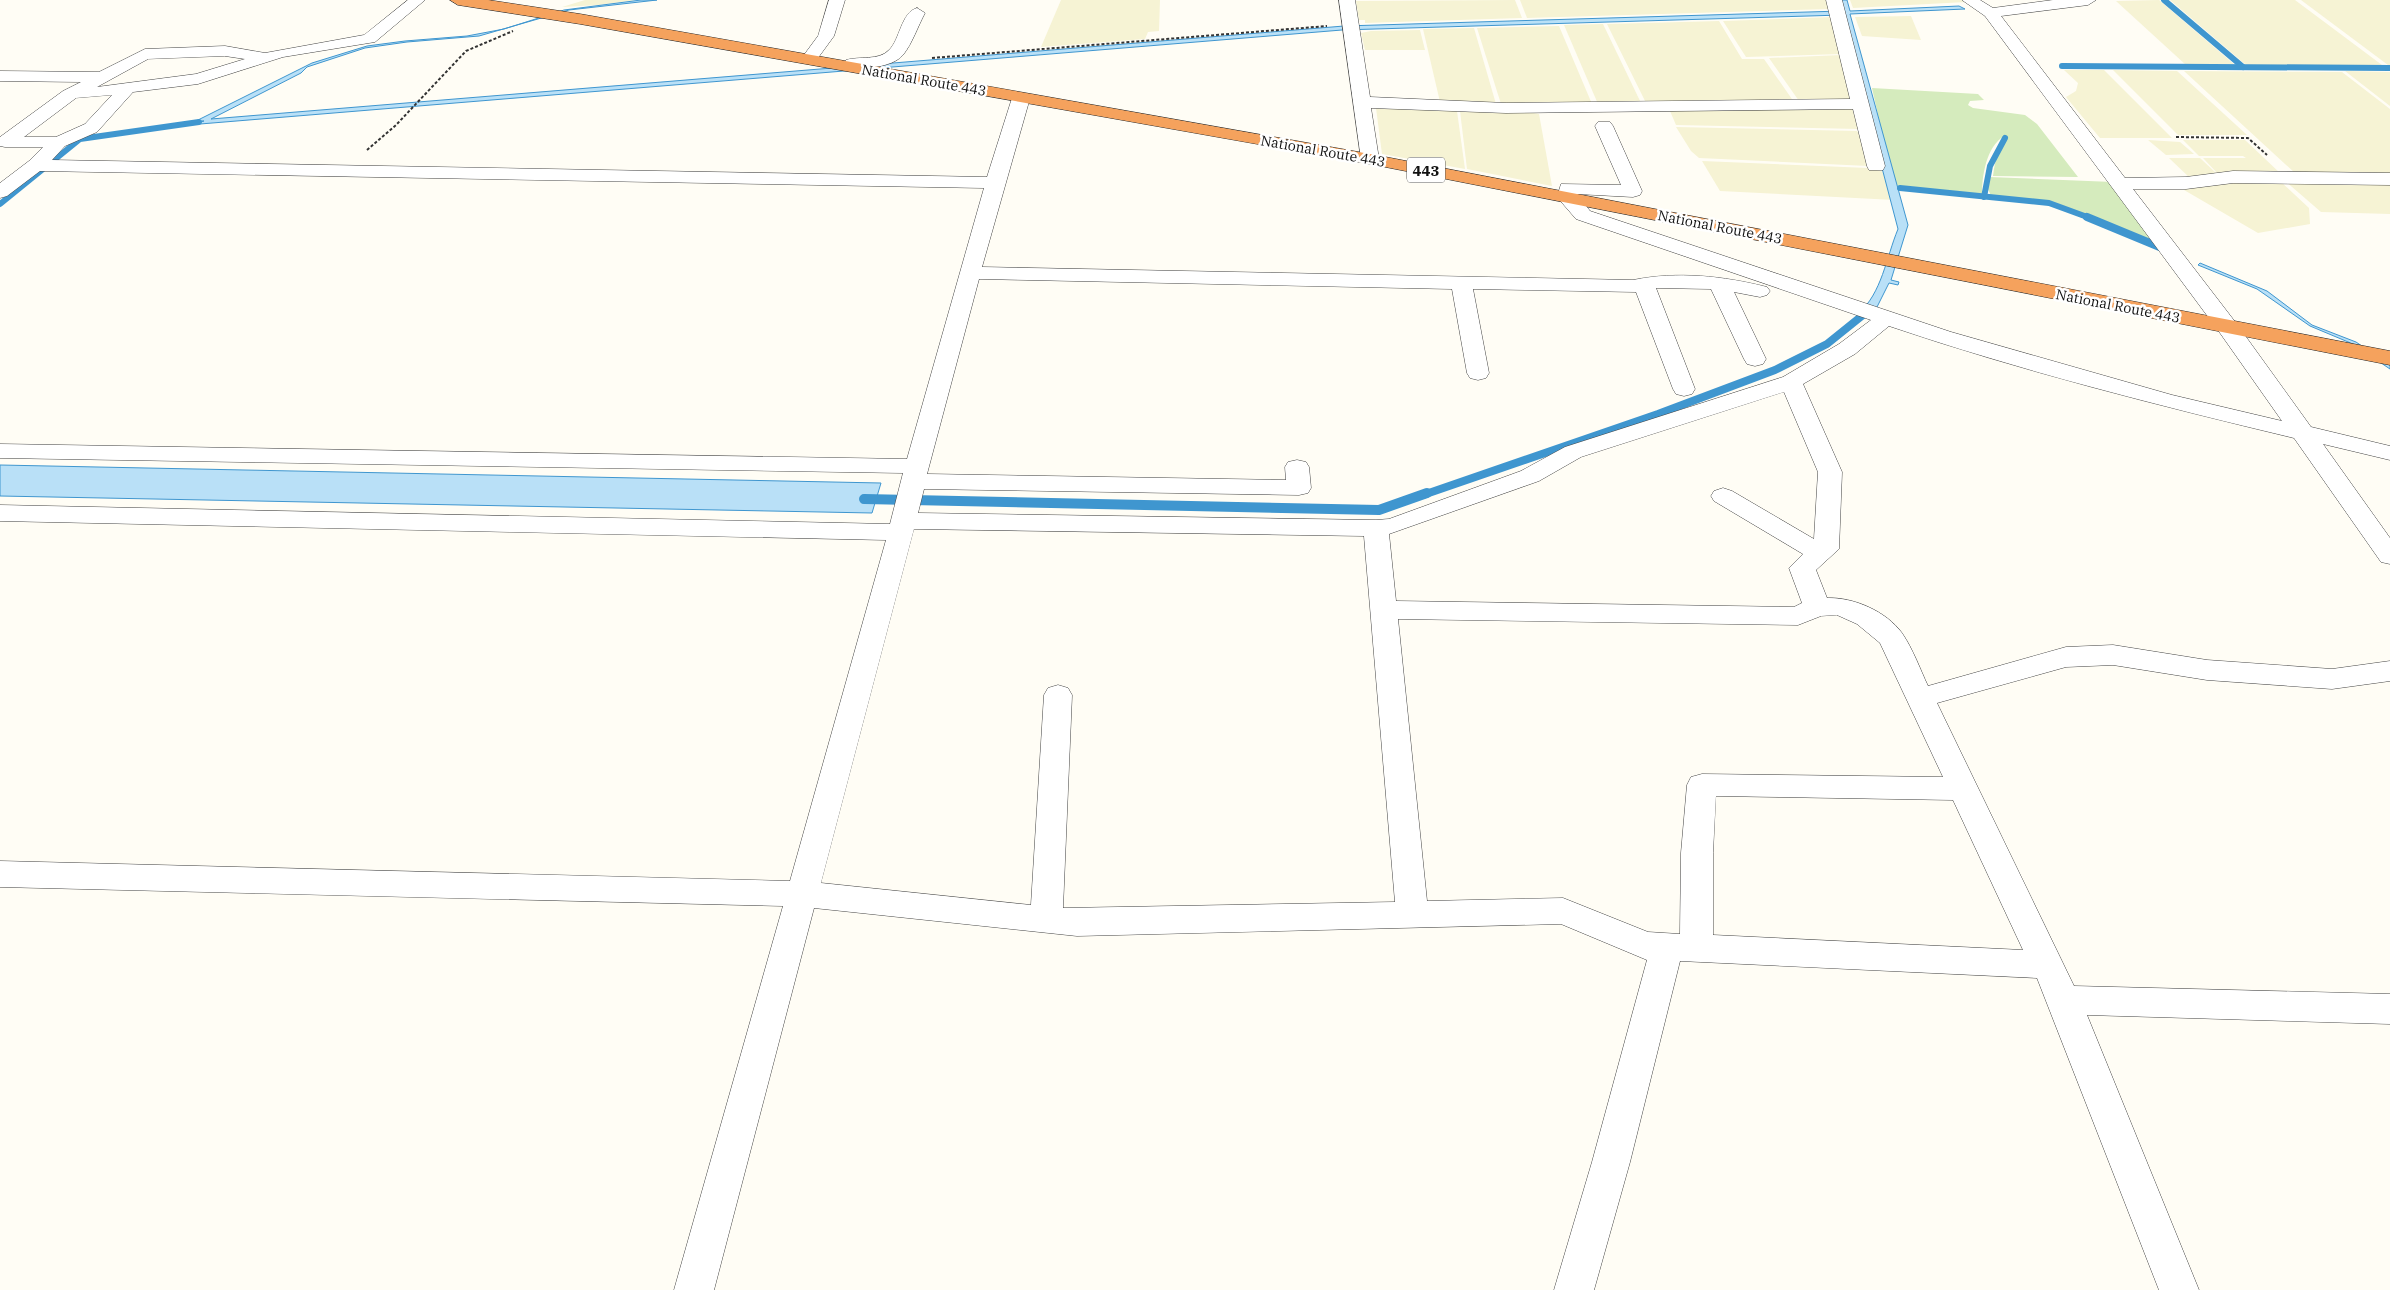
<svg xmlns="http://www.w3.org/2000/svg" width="2390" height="1290" viewBox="0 0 2390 1290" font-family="'IBM Plex Serif',serif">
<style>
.farmland{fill:#f6f3d4}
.green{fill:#d5ebbd}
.water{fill:#b9e0f7;stroke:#3f96cf}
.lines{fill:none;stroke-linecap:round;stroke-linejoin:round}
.stream-far2{stroke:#3f96cf;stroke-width:6}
.stream-far1{stroke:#3f96cf;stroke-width:8}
.stream{stroke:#3f96cf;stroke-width:10}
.minor-casing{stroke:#444;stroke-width:1}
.highway-casing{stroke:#222;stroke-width:1}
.path{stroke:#333;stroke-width:2;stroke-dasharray:3 2;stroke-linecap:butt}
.minor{fill:#fff;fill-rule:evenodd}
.highway{fill:#f5a25d;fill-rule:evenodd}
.labels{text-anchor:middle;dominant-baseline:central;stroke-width:5;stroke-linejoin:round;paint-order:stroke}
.far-street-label{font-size:14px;fill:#111;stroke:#fff}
.shield{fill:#fff;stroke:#585858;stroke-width:1}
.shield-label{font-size:15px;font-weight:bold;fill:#111}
</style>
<rect width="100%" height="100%" fill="#fffdf5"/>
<!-- farmland -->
<g class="farmland">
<path d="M 585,0 L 637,0 L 599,5 L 562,7 Z"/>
<path d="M 1061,0 L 1160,0 L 1159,31 L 1148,32 L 1145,39 L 1041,47 Z"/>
<path d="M 1515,0 L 1522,18 L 1365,23 L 1365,20 L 1359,20 L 1356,1 Z"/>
<path d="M 1520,0 L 1827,0 L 1829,9 L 1527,18 Z"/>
<path d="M 1850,0 L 1962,0 L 1966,2 L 1853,8 Z"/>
<path d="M 2159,0 L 2235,65 L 2186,65 L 2116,1 Z"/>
<path d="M 2170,0 L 2295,0 L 2382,65 L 2246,65 Z"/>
<path d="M 2301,0 L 2390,0 L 2390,65 L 2388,65 Z"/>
<path d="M 1911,16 L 1921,40 L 1862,36 L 1855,17 Z"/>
<path d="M 1831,17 L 1841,54 L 1746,57 L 1723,21 Z"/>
<path d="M 1719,21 L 1742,59 L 1764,59 L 1794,102 L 1646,103 L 1607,24 Z"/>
<path d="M 1603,24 L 1641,103 L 1598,104 L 1564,25 Z"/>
<path d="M 1559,26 L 1592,104 L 1501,104 L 1477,28 Z"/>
<path d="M 1474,28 L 1496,104 L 1440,102 L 1423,29 Z"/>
<path d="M 1420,30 L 1425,50 L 1365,50 L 1361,33 L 1371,31 Z"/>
<path d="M 1841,55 L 1852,99 L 1799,101 L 1769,58 Z"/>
<path d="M 2064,70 L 2104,70 L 2172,138 L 2100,138 L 2066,97 L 2076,91 L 2078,83 Z"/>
<path d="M 2113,70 L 2177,71 L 2247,135 L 2178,135 Z"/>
<path d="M 2184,71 L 2342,72 L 2390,109 L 2390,175 L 2296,174 Z"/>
<path d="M 2345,71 L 2390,72 L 2390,106 Z"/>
<path d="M 1376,108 L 1457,111 L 1465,169 L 1382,154 Z"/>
<path d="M 1852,108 L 1859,129 L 1676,125 L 1670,111 Z"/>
<path d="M 1460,111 L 1528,112 L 1539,114 L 1552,186 L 1467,169 Z"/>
<path d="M 1676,127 L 1857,131 L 1862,137 L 1868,166 L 1699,158 L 1691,151 Z"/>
<path d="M 2148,140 L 2180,142 L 2194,154 L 2166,155 Z"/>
<path d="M 2183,140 L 2245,140 L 2281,174 L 2218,174 L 2203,158 L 2246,158 L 2243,156 L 2199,156 Z"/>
<path d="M 2169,158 L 2200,158 L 2216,173 L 2190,178 Z"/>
<path d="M 1702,161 L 1868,168 L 1885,172 L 1894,200 L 1720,191 Z"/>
<path d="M 2279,180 L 2309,208 L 2310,224 L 2258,233 L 2184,190 L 2193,185 Z"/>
<path d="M 2285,181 L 2390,182 L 2390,214 L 2321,212 Z"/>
</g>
<!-- green -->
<g class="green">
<path d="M 1872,88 L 1978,94 L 1984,100 L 1970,101 L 1968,105 L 1973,108 L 2025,115 L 2037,124 L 2078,177 L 1993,176 C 1995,160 1998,150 2008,138 L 2004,136 C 1986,147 1982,176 1982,195 L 1894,187 Z"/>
<path d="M 1990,177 L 2113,182 L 2158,242 L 2151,242 L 2052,202 L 1991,196 L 1988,189 Z"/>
</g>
<!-- water -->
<g class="water">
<path d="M 641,0 L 657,0 L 569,10 L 479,36 L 407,42 L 365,48 L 307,67 L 301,73 L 211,119 L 1344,26 L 1841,11 L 1839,0 L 1847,0 L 1850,11 L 1959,6 L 1965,9 L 1850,14 L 1908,225 L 1891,280 L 1899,282 L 1898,285 L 1889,283 L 1876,309 L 1858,314 C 1882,293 1886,258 1898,229 L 1842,15 L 1342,30 L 188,125 L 204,121 L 196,121 L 312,63 L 367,46 L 405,41 L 467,36 L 504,29 L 564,10 Z"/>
<path d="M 2200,263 L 2267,291 L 2312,325 L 2356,342 L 2390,365 L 2390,369 L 2353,344 L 2310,326 L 2257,289 L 2198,265 Z"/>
<path d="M 0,465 L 881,483 L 872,513 L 0,496 Z"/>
</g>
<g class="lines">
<!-- stream-far2 -->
<g class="stream-far2">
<path d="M 2164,0 L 2243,67"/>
<path d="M 2062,66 L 2390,68"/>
<path d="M 1900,188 L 2049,203 L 2090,218"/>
<path d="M 1984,197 L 1990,166 L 2005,138"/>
<path d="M 0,204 L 80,139 L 199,122"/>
</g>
<!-- stream-far1 -->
<g class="stream-far1">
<path d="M 2087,217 L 2162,248"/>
<path d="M 1423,495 L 1658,414 L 1775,370 L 1827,344 L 1863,315"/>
</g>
<!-- stream -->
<path class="stream" d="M 864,499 L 1379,510 L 1427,493"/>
<!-- minor casing -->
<g class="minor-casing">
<g id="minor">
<path d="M 408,0 L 425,0 L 375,42 L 283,57 L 198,84 L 133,92 L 97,132 L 65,146 L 52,160 L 987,177 L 1012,98 L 1015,94 L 1027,94 L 1030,98 L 982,267 L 1633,280 C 1678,271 1723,276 1767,287 L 1770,291 L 1767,295 L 1760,297 L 1734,292 L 1766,359 L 1763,364 L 1755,366 L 1747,364 L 1744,359 L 1711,289 L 1656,288 L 1695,389 L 1692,394 L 1684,396 L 1676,394 L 1673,389 L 1636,292 L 1473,289 L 1489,373 L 1486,378 L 1478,380 L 1470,378 L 1467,373 L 1452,289 L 979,279 L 927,474 L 1286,480 L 1285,467 L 1288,462 L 1297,460 L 1306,462 L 1309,467 L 1311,488 L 1308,493 L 1299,495 L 924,489 L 918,513 L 1376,520 L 1389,519 L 1521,471 L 1565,447 L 1783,377 L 1839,344 L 1871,320 L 1576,219 L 1557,197 L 1561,184 L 1621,185 L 1595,126 L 1598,122 L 1610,122 L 1613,126 L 1642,191 L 1640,195 L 1633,197 L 1577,194 L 1590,211 L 1951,332 L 2172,395 L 2282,421 L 2220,333 L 1985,16 L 1962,0 L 1980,0 L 1993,8 L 2053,0 L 2096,0 L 2088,5 L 2001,16 L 2125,178 L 2186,177 L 2233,171 L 2390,173 L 2390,185 L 2233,183 L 2186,189 L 2133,189 L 2236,323 L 2311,427 L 2390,446 L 2390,460 L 2323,444 L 2390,538 L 2390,564 L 2381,562 L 2294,438 C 2157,405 2022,371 1889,326 L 1855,354 L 1803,384 L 1842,472 L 1839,549 L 1816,570 L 1827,598 C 1853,597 1886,611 1902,633 C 1913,649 1920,669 1928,686 L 2066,647 L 2113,645 L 2207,660 L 2332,669 L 2390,661 L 2390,681 L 2332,689 L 2207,680 L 2113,665 L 2066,667 L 1937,703 L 2074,986 L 2390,994 L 2390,1024 L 2087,1015 L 2199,1290 L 2159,1290 L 2037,978 L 1680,961 L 1630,1162 L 1594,1290 L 1554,1290 L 1592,1162 L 1647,960 L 1561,924 L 1077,936 L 814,908 L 714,1290 L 674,1290 L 783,906 L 0,887 L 0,861 L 790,881 L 886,540 L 0,521 L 0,505 L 890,524 L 903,473 L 0,458 L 0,444 L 907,459 L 984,188 L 40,171 L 7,196 L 0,198 L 0,183 L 29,161 L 43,147 L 5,147 L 0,146 L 0,137 L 63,91 L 81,82 L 0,81 L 0,71 L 99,72 L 145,49 L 225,46 L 265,53 L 364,35 ZM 225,56 L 245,59 L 196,74 L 97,87 L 148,59 ZM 112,95 L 85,124 L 56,137 L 24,137 L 76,98 ZM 1784,392 L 1818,472 L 1814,539 L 1732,491 L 1723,488 L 1714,491 L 1711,496 L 1714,501 L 1803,554 L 1789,568 L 1802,603 L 1794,607 L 1396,601 L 1389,534 L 1539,481 L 1581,457 ZM 914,529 L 1364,536 L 1395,902 L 1063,908 L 1072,695 L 1068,688 L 1058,685 L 1048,688 L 1044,695 L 1031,905 L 821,883 ZM 1837,615 L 1857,624 L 1880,643 L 1943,777 L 1702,774 L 1691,777 L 1687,785 L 1681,853 L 1680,934 L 1648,932 L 1563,898 L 1427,901 L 1398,619 L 1798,625 L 1821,616 ZM 1716,796 L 1953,800 L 2023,950 L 1713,935 L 1713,853 Z"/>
<path d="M 829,0 L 845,0 L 834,36 L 815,62 L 803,62 L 801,59 L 818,36 Z"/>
<path d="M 1339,0 L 1355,0 L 1370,97 L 1506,103 L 1850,99 L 1826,0 L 1842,0 L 1885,166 L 1883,170 L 1869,170 L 1867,166 L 1853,109 L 1506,113 L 1371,108 L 1379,159 L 1376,163 L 1364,163 L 1361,159 Z"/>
<path d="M 917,8 L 925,13 C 918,26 912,44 903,55 C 892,68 861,70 846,66 L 844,63 L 846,60 C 859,56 879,61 889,50 C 900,40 901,12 917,8 Z"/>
</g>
</g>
<!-- highway casing -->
<g class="highway-casing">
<path id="highway" d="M 450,0 L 488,0 L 580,14 L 1370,154 L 2390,351 L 2390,365 L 1370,164 L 580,24 L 458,5 Z"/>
</g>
<!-- path -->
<g class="path">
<path d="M 932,58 L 1327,26"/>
<path d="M 2176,137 L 2248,138 L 2267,155"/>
<path d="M 367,150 L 396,125 L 466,51 L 513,31"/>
</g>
<!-- minor -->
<use href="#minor" class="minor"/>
<!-- highway -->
<use href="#highway" class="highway"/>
</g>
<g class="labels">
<!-- far-street labels -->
<g class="far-street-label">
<text transform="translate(924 80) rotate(10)">National Route 443</text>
<text transform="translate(1323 151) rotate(10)">National Route 443</text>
<text transform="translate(1720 227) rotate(11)">National Route 443</text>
<text transform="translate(2118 306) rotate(11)">National Route 443</text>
</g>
<!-- shield labels -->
<rect class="shield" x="1407" y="157.5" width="38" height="25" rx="4"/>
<g class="shield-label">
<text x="1426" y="170">443</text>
</g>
</g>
</svg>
